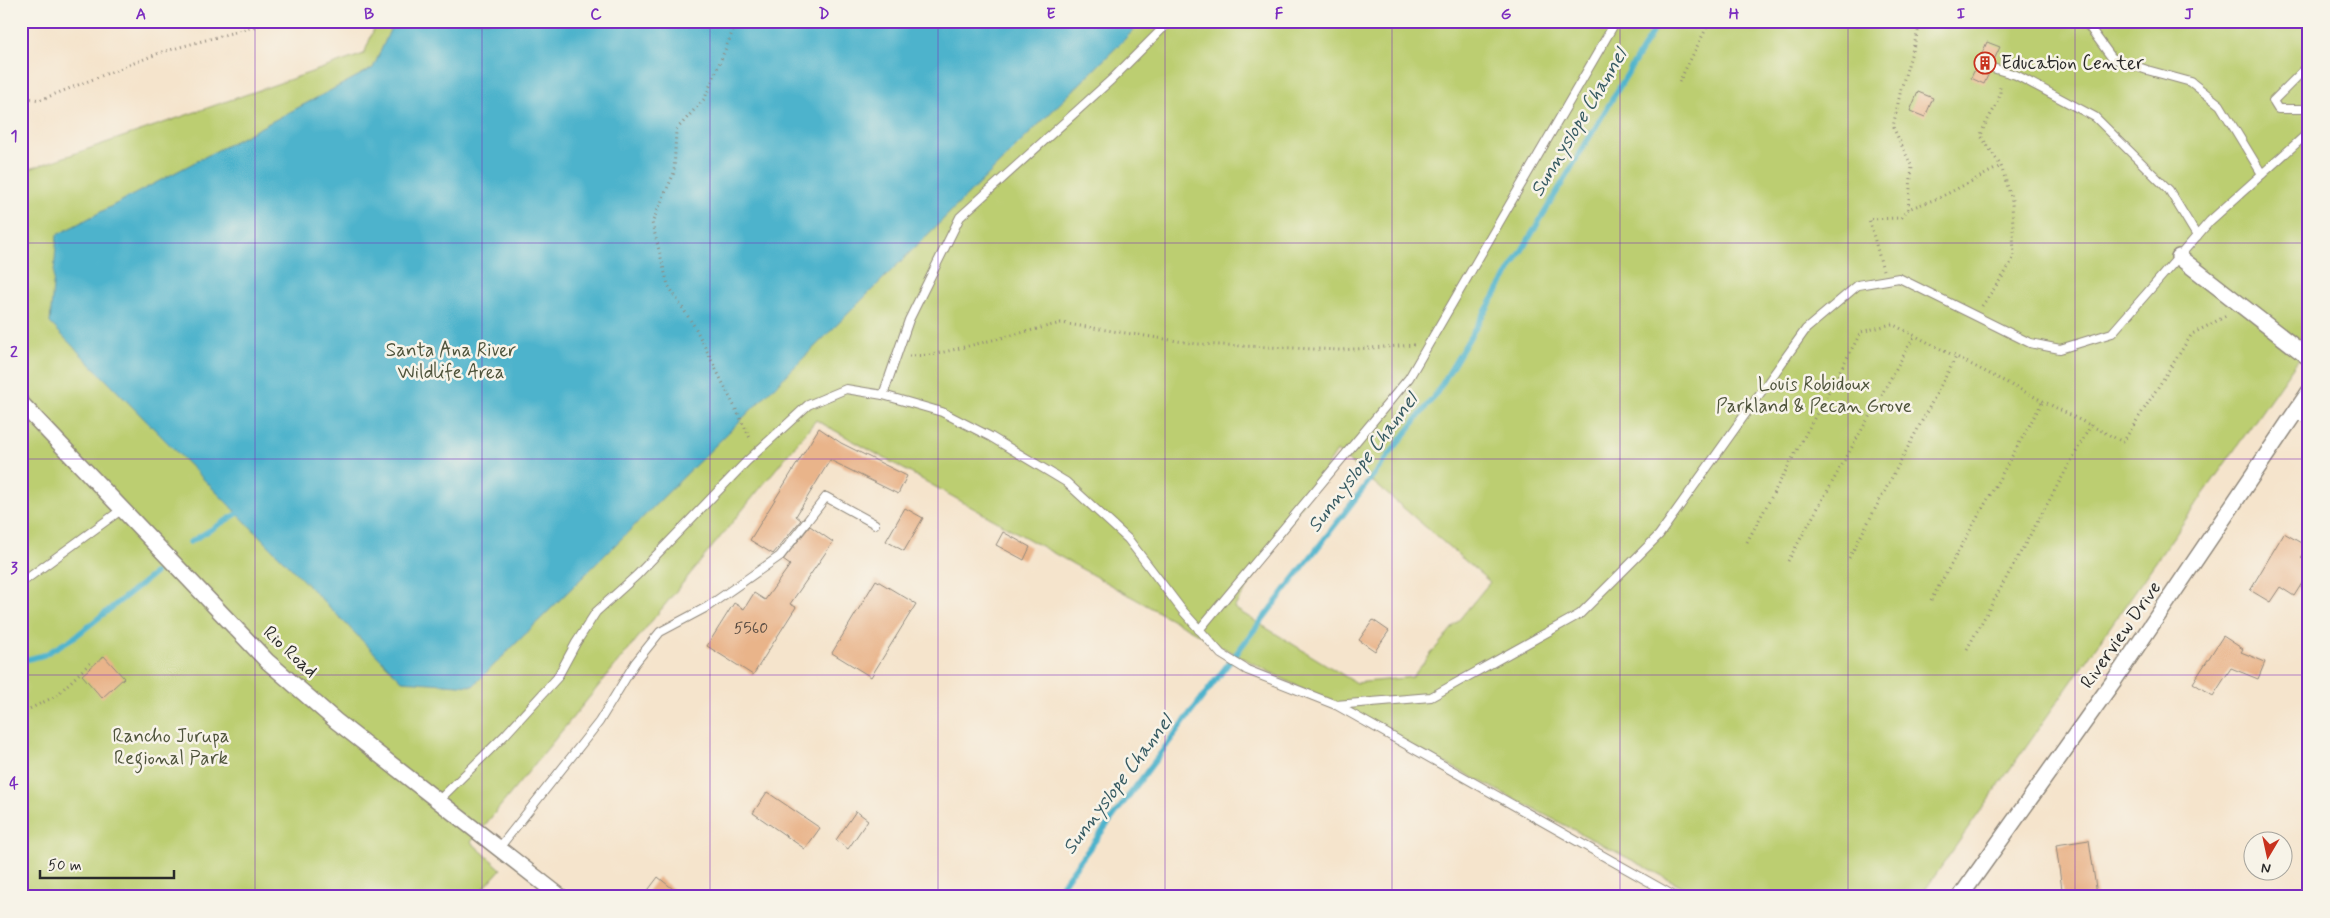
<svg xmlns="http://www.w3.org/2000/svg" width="2330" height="918" viewBox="0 0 2330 918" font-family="Mynerve,sans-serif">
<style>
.green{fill:#bcce71;stroke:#747c4e;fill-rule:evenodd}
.water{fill:#4eb3cc;stroke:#3c6f7c}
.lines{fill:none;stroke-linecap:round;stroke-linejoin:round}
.stream{stroke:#4eb3cc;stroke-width:5.5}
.building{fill:#e9b48a}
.service-casing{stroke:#90887c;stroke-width:10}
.minor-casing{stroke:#90887c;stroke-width:18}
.path{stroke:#90887c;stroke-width:3;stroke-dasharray:1 4;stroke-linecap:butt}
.service{stroke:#fff;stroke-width:8}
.minor{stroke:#fff;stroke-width:15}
.grid{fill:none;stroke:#7b2cbf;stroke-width:1;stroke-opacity:0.55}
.labels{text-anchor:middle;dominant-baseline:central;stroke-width:5;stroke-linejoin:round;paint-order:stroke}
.number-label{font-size:16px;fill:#5a4d43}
.poi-label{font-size:19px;fill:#2b2b2b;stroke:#f7f3e8;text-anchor:start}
.park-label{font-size:19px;fill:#4f543c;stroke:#f7f3e8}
.street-label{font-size:19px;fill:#2b2b2b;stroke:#f7f3e8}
.water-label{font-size:20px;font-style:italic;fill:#375b63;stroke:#f7f3e8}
.neatline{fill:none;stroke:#7b2cbf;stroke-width:2}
.grid-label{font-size:16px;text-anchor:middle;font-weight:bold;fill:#7b2cbf}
</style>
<rect width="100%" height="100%" fill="#f7f3e8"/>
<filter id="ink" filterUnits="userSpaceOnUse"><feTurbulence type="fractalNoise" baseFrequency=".02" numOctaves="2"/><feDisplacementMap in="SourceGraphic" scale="10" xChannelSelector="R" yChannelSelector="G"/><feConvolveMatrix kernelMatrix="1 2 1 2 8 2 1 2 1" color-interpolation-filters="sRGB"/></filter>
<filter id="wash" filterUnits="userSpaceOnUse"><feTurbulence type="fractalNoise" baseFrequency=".0096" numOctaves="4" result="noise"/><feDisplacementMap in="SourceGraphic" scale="20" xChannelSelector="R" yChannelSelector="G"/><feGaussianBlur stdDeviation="1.12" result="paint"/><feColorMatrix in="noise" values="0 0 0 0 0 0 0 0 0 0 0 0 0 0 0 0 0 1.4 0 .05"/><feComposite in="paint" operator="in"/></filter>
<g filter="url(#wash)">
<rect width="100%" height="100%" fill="#f5e4cc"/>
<!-- green -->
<path class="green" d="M 377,21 L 2309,21 L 2309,344 L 1920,897 L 1703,897 L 1214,643 L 816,420 L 471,842 L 501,869 L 476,897 L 21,897 L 21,172 L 364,54 ZM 1337,451 L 1490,582 L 1412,677 L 1356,683 L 1234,608 Z"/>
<!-- water -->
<path class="water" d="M 394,21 L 1143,21 L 473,686 L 402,681 L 50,323 L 57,235 L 373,68 Z"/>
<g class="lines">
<!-- stream -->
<g class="stream">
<path d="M 190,542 L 242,511"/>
<path d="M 21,661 L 44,655 L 76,636 L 155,573"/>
<path d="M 1053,897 L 1205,694 L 1436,394 L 1659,21"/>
</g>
</g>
<g id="blocks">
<!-- building -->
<g class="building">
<path d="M 1987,42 L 2000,47 L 1993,62 L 1987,62 L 1984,65 L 1985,70 L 1989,73 L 1984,84 L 1971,78 Z"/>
<path d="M 1918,92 L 1933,98 L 1925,117 L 1910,111 Z"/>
<path d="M 819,428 L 841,443 L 907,476 L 898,494 L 830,460 L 796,516 L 801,520 L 773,554 L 750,540 Z"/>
<path d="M 905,508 L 923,518 L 904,551 L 886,541 Z"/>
<path d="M 810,526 L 833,542 L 790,604 L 796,607 L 753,675 L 707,646 L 734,603 L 744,609 L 754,593 L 765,600 L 790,565 L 783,560 Z"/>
<path d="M 1003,532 L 1030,547 L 1024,560 L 996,545 Z"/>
<path d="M 2284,533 L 2308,547 L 2301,558 L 2309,562 L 2309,572 L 2294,596 L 2280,587 L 2270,602 L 2250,590 Z"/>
<path d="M 876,580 L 916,604 L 871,677 L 832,653 Z"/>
<path d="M 1373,620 L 1389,631 L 1375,651 L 1359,640 Z"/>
<path d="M 2223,636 L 2243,649 L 2241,652 L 2265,662 L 2258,679 L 2231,668 L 2213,696 L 2193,683 Z"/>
<path d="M 104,656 L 124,678 L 102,698 L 82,675 Z"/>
<path d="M 767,792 L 820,828 L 805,849 L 753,813 Z"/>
<path d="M 856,811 L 868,820 L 848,849 L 836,840 Z"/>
<path d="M 2089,840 L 2097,895 L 2063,897 L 2056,845 Z"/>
<path d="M 658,877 L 683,897 L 643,897 Z"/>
</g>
</g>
</g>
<g filter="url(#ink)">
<use href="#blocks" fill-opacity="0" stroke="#90887c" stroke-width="1"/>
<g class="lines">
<!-- service casing -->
<g class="service-casing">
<g id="service">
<path d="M 2085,21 L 2112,58 L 2147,70 L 2191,82 L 2220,105 L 2262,174"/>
<path d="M 2309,65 L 2273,101 L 2278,109 L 2309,109"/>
<path d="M 1989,67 L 2016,75 L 2095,117 L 2169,190 L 2197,236"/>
<path d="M 883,395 L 909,320 L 960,217 L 1111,80 L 1170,21"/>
<path d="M 2293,415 L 2309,419"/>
<path d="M 21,583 L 121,510"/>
<path d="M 1199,630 L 1409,378 L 1616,21"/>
<path d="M 1336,705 L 1676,897"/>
<path d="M 439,800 L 505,735 L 557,678 L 576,643 L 596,612 L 637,575 L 747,461 L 808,405 L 846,389 L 883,395 L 942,412 L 991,437 L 1066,482 L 1128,539 L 1182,610 L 1221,654 L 1247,670 L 1336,705 L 1431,697 L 1580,614 L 1659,535 L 1806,329 L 1858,285 L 1899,278 L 2030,343 L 2060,349 L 2112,333 L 2210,221 L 2309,132"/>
<path d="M 499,848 L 599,722 L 635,663 L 660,632 L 707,607 L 780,556 L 826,497 L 875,524"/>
</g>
</g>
<!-- minor casing -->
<g class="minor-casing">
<g id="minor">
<path d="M 2179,257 L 2309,358"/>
<path d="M 21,403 L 267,661 L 336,721 L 561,897"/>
<path d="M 1960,897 L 2115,679 L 2309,392"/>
</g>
</g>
<!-- path -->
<g class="path">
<path d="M 737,21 L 705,98 L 676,130 L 674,173 L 652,223 L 668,285 L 696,329 L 751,440"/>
<path d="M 1679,82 L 1710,21"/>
<path d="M 21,97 L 40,100 L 162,52 L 275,21"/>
<path d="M 1908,209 L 1912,167 L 1893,127 L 1901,89 L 1921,21"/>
<path d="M 1883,270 L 1869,219 L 1901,218 L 1908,209 L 1939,198 L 2001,166"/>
<path d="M 1982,306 L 2005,273 L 2014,257 L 2012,200 L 2001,166 L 1981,136 C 1985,117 2005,102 1999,83"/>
<path d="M 909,356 L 932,355 L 1061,323 L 1197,344 L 1340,350 L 1414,345"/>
<path d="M 1747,542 L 1861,332 L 1892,324 L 2123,442 L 2192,334 L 2228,315"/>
<path d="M 1849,558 L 1956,357"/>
<path d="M 1788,561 L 1915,335"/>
<path d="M 1931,600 L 2043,401"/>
<path d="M 1967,649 L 2091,425"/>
<path d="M 21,713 L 56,696 L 90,663"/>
</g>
<!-- service -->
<use href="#service" class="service"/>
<!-- minor -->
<use href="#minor" class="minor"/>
</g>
</g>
<!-- grid -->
<path class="grid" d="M 255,21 L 255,897M 482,21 L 482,897M 710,21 L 710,897M 938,21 L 938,897M 1165,21 L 1165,897M 1392,21 L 1392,897M 1620,21 L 1620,897M 1848,21 L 1848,897M 2075,21 L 2075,897M 21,243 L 2309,243M 21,459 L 2309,459M 21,675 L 2309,675"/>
<!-- icons -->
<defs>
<g id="building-ring" transform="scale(1.125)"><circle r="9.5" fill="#f7f3e8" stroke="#c8321e" stroke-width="1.5"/><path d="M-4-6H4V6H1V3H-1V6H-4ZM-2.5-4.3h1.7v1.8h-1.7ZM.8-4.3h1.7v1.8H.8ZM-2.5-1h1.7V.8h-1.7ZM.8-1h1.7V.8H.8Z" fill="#c8321e"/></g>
</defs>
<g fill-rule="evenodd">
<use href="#building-ring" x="1985" y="63"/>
</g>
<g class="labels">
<!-- number labels -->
<g class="number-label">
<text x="751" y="628">5560</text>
</g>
<!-- poi labels -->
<g class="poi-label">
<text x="2001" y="63">Education Center</text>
</g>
<!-- park labels -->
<g class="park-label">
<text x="451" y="350">Santa Ana River<tspan x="451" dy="22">Wildlife Area</tspan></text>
<text x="1814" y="384">Louis Robidoux<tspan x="1814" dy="22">Parkland &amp; Pecan Grove</tspan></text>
<text x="171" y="736">Rancho Jurupa<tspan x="171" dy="22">Regional Park</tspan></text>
</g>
<!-- street labels -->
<g class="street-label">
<text transform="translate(2121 635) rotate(-55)">Riverview Drive</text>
<text transform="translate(290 652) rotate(43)">Rio Road</text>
</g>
<!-- water labels -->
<g class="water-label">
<text transform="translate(1579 123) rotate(-59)">Sunnyslope Channel</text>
<text transform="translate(1363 463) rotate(-53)">Sunnyslope Channel</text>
<text transform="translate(1118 785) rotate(-53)">Sunnyslope Channel</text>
</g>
</g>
<!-- margin -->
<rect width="2330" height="918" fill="none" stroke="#f7f3e8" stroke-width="55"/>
<!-- north arrow -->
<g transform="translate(2268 856) rotate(189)"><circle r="24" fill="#f7f3e8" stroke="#a5a39c"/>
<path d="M0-4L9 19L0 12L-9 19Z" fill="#c8321e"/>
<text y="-8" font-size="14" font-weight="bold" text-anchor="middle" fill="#2b2b2b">N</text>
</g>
<!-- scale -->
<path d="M40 870v8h134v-8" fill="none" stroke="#2b2b2b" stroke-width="2.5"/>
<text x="48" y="870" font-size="15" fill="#2b2b2b" stroke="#f7f3e8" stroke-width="4" paint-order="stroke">50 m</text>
<rect x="28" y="28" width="2274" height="862" class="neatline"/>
<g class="grid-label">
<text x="141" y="19">A</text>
<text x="369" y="19">B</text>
<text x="596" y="19">C</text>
<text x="824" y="19">D</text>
<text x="1051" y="19">E</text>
<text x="1279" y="19">F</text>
<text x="1506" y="19">G</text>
<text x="1734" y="19">H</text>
<text x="1961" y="19">I</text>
<text x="2189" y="19">J</text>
<text x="14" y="141">1</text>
<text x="14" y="357">2</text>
<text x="14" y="573">3</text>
<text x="14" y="788">4</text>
</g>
</svg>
